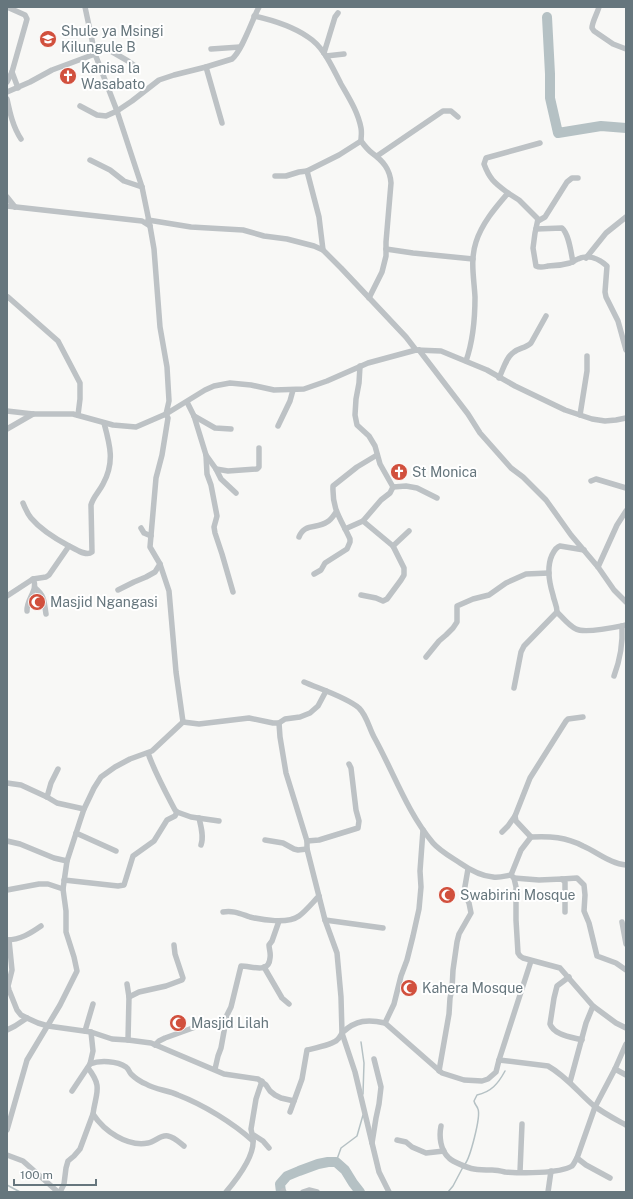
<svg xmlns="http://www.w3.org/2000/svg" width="633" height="1199" viewBox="0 0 633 1199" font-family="'Public Sans',sans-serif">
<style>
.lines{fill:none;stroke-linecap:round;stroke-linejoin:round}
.stream{stroke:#b5c1c4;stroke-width:1.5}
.river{stroke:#b5c1c4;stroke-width:10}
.minor{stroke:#bdc2c5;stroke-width:5.5}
.labels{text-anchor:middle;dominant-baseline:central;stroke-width:4;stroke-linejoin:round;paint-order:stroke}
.poi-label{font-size:14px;fill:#66767d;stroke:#fff;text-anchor:start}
</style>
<rect width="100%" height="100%" fill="#f8f8f6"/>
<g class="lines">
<!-- stream -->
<g class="stream">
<path d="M 361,1042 L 364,1063 L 363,1094"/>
<path d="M 336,1162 L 341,1148 L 357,1136 L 363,1115"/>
<path d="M 465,1164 C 470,1158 481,1117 478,1109 C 477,1106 475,1105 474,1101 L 477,1095 C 491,1092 498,1084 505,1071"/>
<path d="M 7,1185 L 20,1192"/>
<path d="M 448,1192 L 453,1186 L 463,1167"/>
</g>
<!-- river -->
<g class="river">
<path d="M 547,17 L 550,74 L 550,98 L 558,133 L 601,126 L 626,128"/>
<path d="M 281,1192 L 280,1184 L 287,1176 L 299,1171 L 318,1164 L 328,1162 L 336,1162 L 345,1170 L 353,1183 L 360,1192"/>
</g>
<!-- minor -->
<g class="minor">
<path d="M 599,7 C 597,14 592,22 592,28 L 594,31 L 613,44 L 626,49"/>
<path d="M 254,16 C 272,20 292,26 308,37 C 324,47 332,67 341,84 C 349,98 358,112 361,128 C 362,133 361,136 361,141"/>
<path d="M 211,49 L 240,47"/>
<path d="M 324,53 L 335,17 L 338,13"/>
<path d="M 326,56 L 344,54"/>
<path d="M 206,67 L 222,123"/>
<path d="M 12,72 L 18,88"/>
<path d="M 7,82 L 12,72 L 27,19 L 25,15 L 7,7"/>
<path d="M 7,92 L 30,82 L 52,70 L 95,54 L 99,47 L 102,46 L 128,61 L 138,68"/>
<path d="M 7,99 C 10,113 13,127 21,139"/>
<path d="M 80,106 L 97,115 L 106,116 L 117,111 L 132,101 L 159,80 L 174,75 L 206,67 L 232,59 C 242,51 252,20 259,7"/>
<path d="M 377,156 L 443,111 L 451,111 L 458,117"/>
<path d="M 90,160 L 110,170 L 124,181 L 142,187"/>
<path d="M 307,171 L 319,217 L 323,250"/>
<path d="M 275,176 L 286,176 L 299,172 L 307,171 L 339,155 L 361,141 C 364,145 368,150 372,153 C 383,161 390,169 391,183 L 386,242 L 386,256 L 382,272 L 369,298"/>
<path d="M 508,193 C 495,183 490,180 484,164 L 486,158 L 540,143"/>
<path d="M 7,197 L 15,207"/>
<path d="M 7,206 L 142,221 L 150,226"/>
<path d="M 148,220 L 191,227 L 243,230 L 264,236 L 287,239 L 314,246 L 323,250 L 341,268 L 406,337 L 416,350"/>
<path d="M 538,221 L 545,217 L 567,182 L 572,178 L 578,178"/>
<path d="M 536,229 L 562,228 C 569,234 571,253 573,262"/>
<path d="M 386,249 L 413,253 L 473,259"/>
<path d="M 586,258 L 606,233 L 626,217"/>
<path d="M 8,297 L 58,341 L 80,383 L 80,399 L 78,415"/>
<path d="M 419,350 L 468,414 L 480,433 L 511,468 L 523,477 L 546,500 L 571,535 L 598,567 L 614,590 L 626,602"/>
<path d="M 466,361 C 473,341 475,319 475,297 C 474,278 470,260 476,242 C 482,223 496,207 508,193 L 519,200 L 538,219 L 535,233 L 533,248 L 536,266 C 540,268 543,267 548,266 C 555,266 563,265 570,263 C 573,262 575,260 578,259 C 588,254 599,259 607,266 L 605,292 L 606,297 L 618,321 L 626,350"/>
<path d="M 360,366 L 359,383 L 356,399 L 355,415 L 357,425 L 369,436 L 375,446 L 380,464 L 393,487 L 406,486 L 417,488 L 437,498"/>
<path d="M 499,378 C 503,370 506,357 514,352 C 519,348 526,348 531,343 L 546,316"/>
<path d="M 187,402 L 194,416 L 206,455 L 207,474 L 211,485 L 217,516 L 214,527 L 215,533 L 222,554 L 233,592"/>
<path d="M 7,411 L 33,414 L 73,414 L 113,425 L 136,427 L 166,414 L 205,390 L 214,386 L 230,383 L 251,385 L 274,390 L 304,389 L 327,381 L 368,363 L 416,350 L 441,351 L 487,370 L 515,386 L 565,410 L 592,419 L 605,421 L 616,420 L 626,418"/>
<path d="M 580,415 L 587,371 L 587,356"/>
<path d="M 194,416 L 215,428 L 231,429"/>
<path d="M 278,426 L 290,401 L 293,390"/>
<path d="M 7,429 L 33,414"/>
<path d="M 206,455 L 216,469 L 221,479 L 236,493"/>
<path d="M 216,469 L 228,471 L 257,469 L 259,467 L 259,448"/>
<path d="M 591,481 L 596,479 L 626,488"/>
<path d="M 23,503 C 25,508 27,513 31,518 C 41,530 56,539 69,546"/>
<path d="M 363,521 L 381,500 L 390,493 L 393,487"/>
<path d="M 141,528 L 144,533 L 151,536"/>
<path d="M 345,529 L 363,521 L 393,546 L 404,568 L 404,575 L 401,580 L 387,599 L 383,601 L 376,598 L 361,595"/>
<path d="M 299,537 C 304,523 317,529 327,522 C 331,520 334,515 336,512"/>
<path d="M 393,546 L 409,531"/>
<path d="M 598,567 L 617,525 L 626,511"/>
<path d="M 314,574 L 321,570 L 325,563 L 347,549 L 350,542 L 350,539 C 341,519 332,510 333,486 L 357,467 L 377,455"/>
<path d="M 35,588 C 45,596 44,602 46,614"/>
<path d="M 118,590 L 134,582 L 146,577 L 155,572 L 160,564"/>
<path d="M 7,596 L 33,579 L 46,577 L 49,575 L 69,546 C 76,549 86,557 92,552 L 91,505 C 93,497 99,492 103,484 C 115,462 110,445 104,423"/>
<path d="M 27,611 C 26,599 39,590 33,579"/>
<path d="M 557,612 C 563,618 569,626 576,629 C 585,634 616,627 626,625"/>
<path d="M 426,657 L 439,641 L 446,635 L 453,628 L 457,622 L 457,606 L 473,599 L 489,595 L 506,583 L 526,574 L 549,573"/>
<path d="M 614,676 C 620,660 623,644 622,626"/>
<path d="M 304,682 C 320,689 346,697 359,708 C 367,716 369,728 374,737 C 394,773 407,812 433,843 C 440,851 451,857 460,863 C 470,870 480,876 493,877 C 499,878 505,876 511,875 L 514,878 L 516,887 L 516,920 L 518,953 L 520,956 L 523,958 L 560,968 L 593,1006 L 616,1023 L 626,1028"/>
<path d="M 514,688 L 521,652 L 524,646 L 557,612 C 557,605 554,601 553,595 C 549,582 547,566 552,555 C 554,551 556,547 560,546 L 584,550"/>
<path d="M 183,722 L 199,724 L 249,718 L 273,723 L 279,723 L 285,719 L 300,717 L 310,713 L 318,706 L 326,691"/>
<path d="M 279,723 L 280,737 L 286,773 L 307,841 L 307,849 L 325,920 L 337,953 L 341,997 L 342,1033 L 355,1072 L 372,1143"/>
<path d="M 148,753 C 155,773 165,791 175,810 L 177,812"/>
<path d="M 7,783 L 21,785 L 47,797 L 57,803 L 84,809"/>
<path d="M 47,797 L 51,783 L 58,769"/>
<path d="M 199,818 C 201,826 204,837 201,845"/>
<path d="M 502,832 L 508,826 L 515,816"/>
<path d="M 76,833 L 116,851"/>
<path d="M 531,837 L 516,821 L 515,816 L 530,778 L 566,721 L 568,719 L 583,717"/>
<path d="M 265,840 L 283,843 L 294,849 L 298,850 L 307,849"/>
<path d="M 7,841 L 20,844 L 54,858 L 67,861"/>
<path d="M 307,841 L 319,840 L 358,828 L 359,821 L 356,810 L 351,768 L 349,764"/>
<path d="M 511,875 L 521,850 L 531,837 C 550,836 566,837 583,846 C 597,852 611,864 626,865"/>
<path d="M 514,878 L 539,880 L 562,879 L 565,882 L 565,912"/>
<path d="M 562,879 L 577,878 L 584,885 L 585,895 L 584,911 L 589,923 L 597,956 L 616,963 L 626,970"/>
<path d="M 64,880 L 118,886 L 124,885 L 133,856 L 154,841 L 167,820 L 175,816 L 177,812 L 191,817 L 219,821"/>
<path d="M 7,890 L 39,884 L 48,884 L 63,889"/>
<path d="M 223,912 C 233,910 241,914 250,917 C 262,920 288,924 299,916 C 306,911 313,902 319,896"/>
<path d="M 325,920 L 383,928"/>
<path d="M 622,922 L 626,944"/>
<path d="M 7,940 C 20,940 31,933 41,926"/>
<path d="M 9,940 L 12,970 L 8,986 L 9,990 L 17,1010 L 21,1015 L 27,1018 L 38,1023 L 48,1026 L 91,1032 L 112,1039 L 128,1040 L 151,1043 L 224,1074 L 258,1079 L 266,1085 L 270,1091 L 275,1095 L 281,1098 L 294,1101"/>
<path d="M 264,967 L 282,998 L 289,1004"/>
<path d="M 569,977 L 557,986 L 554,998 L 550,1024 C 554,1035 571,1037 582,1040"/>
<path d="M 127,984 L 129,997 L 128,1040"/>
<path d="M 129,997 L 139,992 L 166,986 L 182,980 L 183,978 L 175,954 L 174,945"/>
<path d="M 385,1023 L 394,1004 L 401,976 L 407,960 L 413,936 L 419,909 L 421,887 L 420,871 L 423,830"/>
<path d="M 7,1030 L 15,1026 L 27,1018"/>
<path d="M 85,1031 L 93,1004"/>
<path d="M 155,1045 L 159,1041 L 165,1038 L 201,1025 L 217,1024 L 224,1027"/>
<path d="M 374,1059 L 381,1087 L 379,1104 L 376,1118 L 372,1143 L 379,1172 L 389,1192"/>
<path d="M 499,1060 L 548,1066 C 566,1076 578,1092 593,1105 C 603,1113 615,1119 626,1125"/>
<path d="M 90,1064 C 100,1060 117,1061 126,1067 C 129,1069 129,1072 131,1074 C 135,1078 141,1082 146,1084 C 156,1090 168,1090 178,1095 C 204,1105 233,1123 253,1141"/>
<path d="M 88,1068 C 103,1087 96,1092 93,1114 C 104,1131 127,1147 148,1143 C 155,1142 161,1134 168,1136 C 174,1137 179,1142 184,1146"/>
<path d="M 215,1069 L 218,1056 L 221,1048 L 227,1015 L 231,1007 L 241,966 C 252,966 269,974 270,958 C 271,953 269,949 269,945 L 272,941 L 279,921"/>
<path d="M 615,1069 L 626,1075"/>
<path d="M 439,1071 L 449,1014 L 450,998 L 452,989 L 453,970 L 457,942 L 459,934 L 471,913 L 469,903 L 464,892 L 468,869"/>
<path d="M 262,1081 L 256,1099 L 251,1129 L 252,1134 L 263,1141 L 269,1148"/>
<path d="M 570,1082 L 586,1023 L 593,1006"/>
<path d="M 72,1091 L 90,1064 L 93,1051 L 91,1032"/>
<path d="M 290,1112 L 302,1079 L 307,1050 C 315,1048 332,1045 337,1040 C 340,1038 341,1034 343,1032 C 356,1020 368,1019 385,1023 L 442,1073 L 464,1080 L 482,1081 L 488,1079 L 496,1072 L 499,1060 L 531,961"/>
<path d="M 441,1126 C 439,1136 440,1150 449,1158 C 453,1162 468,1168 474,1169 C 480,1170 486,1170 492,1170 C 496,1170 501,1171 505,1172 C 520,1173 559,1174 572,1166 C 574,1164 575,1161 577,1158 L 595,1107 L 615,1069 L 626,1044"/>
<path d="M 7,1130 L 27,1060 L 60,1005 L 77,971 L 74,957 L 66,932 L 66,911 L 63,889 L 67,861 L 80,821 L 84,809 L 94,788 L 101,777 L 115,767 L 130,759 L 152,751 L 183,722 L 176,672 L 169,591 L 160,564 L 150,547 L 156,478 L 162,455 L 168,418 L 166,414 L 169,401 L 167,367 L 160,327 L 154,249 L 150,226 L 142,187 L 117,111 L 95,54 L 85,7"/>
<path d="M 397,1140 L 406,1142 L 412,1147 L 426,1153 L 444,1151"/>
<path d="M 7,1155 L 23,1161 L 58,1192"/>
<path d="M 577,1158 L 586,1165 L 610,1178"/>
<path d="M 520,1172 L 522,1124"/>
<path d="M 283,1191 L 284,1192"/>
<path d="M 60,1192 L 64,1184 L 66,1168 L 68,1161 L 74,1156 L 80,1149 L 93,1114"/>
<path d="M 226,1192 C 237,1179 255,1156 253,1139"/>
<path d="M 303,1192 L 309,1190 L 317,1192"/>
<path d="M 548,1192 L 551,1171"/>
</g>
</g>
<!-- icons -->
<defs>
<g id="school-disc" transform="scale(0.9)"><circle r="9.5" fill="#d1503d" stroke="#fff"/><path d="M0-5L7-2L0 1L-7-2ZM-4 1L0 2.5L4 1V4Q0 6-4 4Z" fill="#fff"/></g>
<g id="church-disc" transform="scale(0.9)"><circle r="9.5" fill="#d1503d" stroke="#fff"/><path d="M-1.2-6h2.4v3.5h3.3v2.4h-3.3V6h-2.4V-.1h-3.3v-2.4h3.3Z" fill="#fff"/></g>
<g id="mosque-disc" transform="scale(0.9)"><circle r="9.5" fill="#d1503d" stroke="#fff"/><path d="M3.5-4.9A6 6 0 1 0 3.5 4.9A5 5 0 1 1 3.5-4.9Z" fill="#fff"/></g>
</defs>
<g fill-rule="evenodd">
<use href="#school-disc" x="48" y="39"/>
<use href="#church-disc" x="68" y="76"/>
<use href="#church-disc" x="399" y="472"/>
<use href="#mosque-disc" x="37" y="602"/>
<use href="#mosque-disc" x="447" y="895"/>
<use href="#mosque-disc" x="409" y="988"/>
<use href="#mosque-disc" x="178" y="1023"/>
</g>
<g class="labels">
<!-- poi labels -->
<g class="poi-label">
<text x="61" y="31">Shule ya Msingi<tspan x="61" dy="16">Kilungule B</tspan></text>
<text x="81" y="68">Kanisa la<tspan x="81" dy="16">Wasabato</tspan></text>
<text x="412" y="472">St Monica</text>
<text x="50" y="602">Masjid Ngangasi</text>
<text x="460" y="895">Swabirini Mosque</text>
<text x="422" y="988">Kahera Mosque</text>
<text x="191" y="1023">Masjid Lilah</text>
</g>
</g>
<!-- border -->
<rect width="633" height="1199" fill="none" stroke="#66767d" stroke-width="16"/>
<!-- scale -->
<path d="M14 1179v6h82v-6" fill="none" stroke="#66767d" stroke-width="2"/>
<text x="20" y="1179" font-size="12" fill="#66767d" stroke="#ffffff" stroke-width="3" paint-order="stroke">100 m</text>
</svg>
